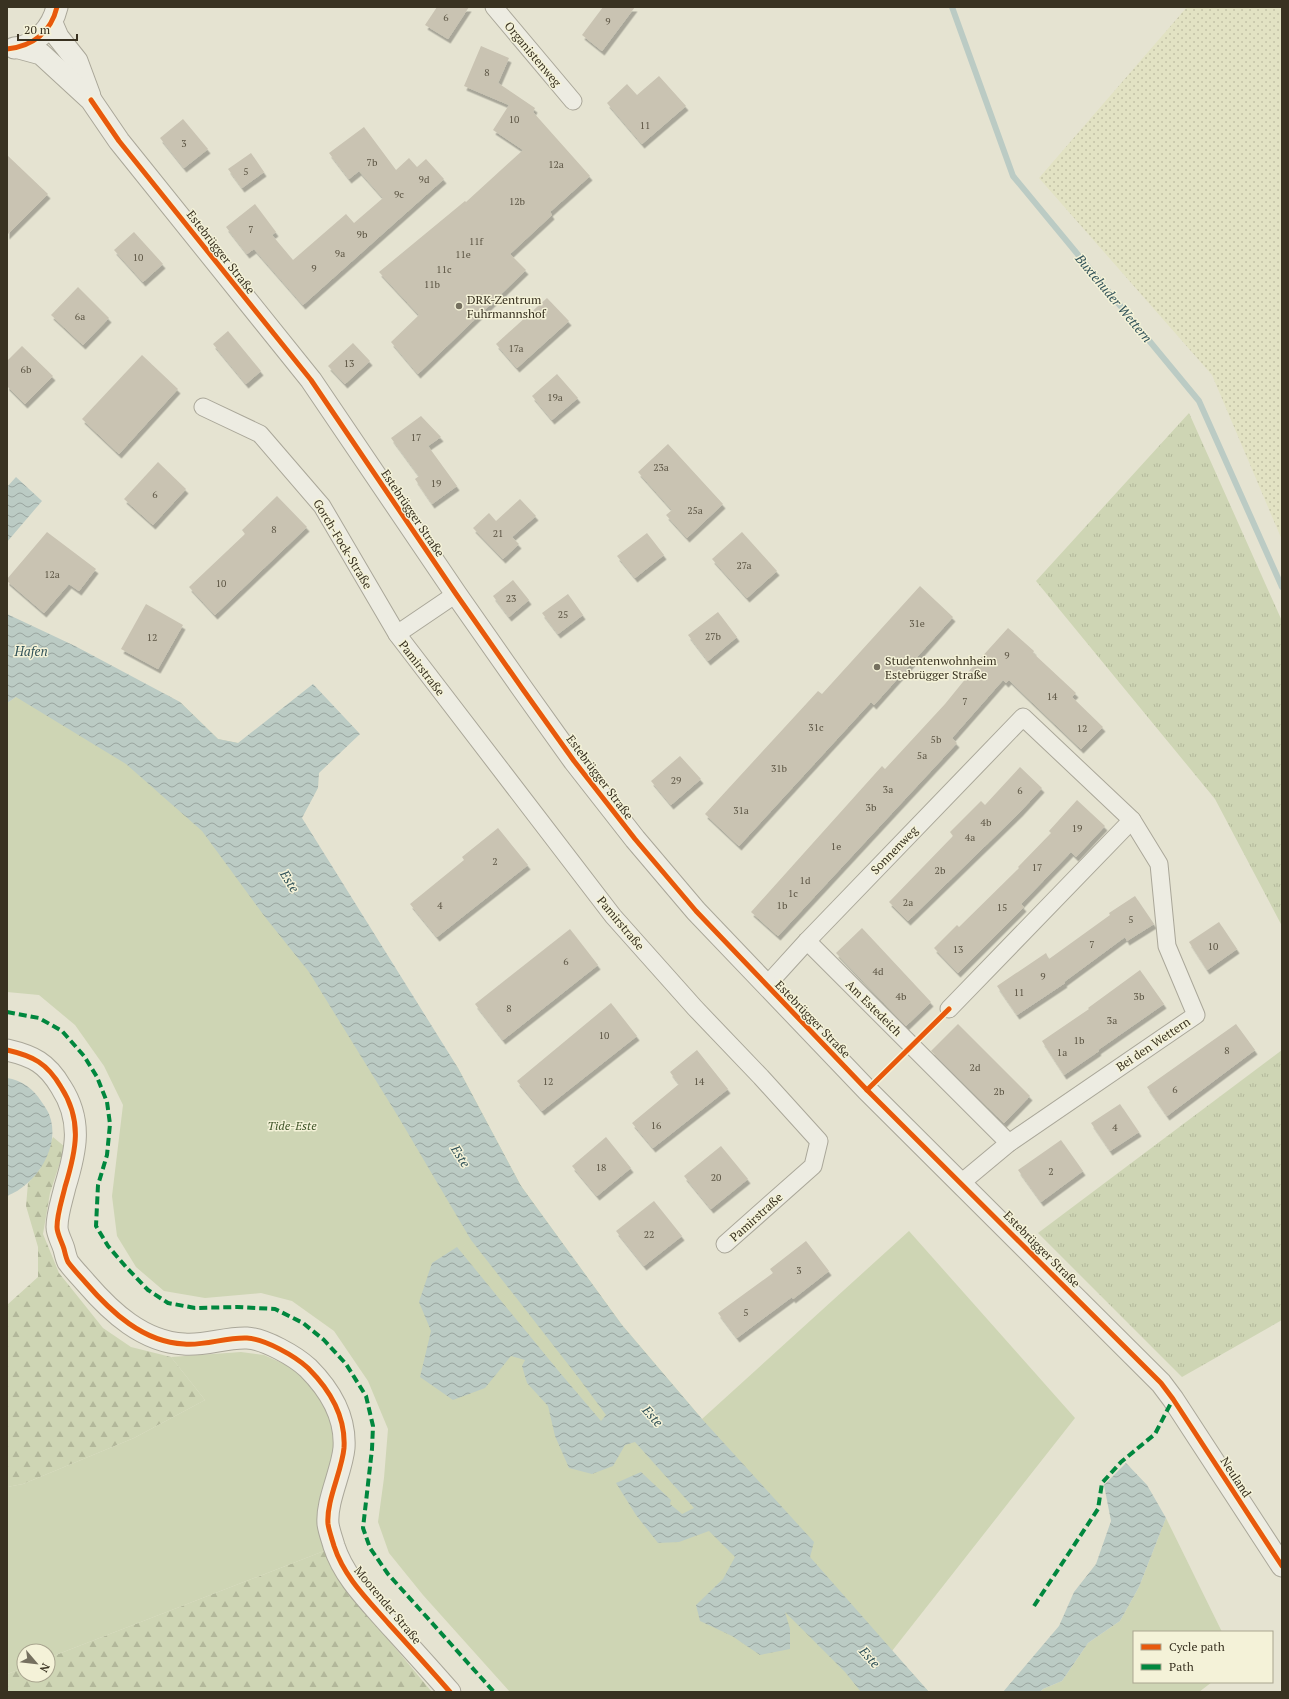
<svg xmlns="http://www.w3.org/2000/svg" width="1289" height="1699" viewBox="0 0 1289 1699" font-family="'PT Serif',serif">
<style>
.farmland{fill:url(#farmland-dots)}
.grass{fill:url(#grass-tufts)}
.forest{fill:url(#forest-firs)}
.green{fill:#ced5b4}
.water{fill:url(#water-waves)}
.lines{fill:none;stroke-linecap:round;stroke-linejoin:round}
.stream{stroke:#bbcbc4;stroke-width:6}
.building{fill:#c9c3b2;filter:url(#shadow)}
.minor-casing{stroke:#aaa799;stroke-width:19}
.tertiary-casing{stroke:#aaa799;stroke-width:23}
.minor{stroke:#edece2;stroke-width:17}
.tertiary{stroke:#edece2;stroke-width:21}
.quiet{stroke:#00873e;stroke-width:4;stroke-dasharray:8 4;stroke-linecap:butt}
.cycleway-casing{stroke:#f4f2d8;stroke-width:8}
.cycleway{stroke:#e8590c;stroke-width:5}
.poi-dot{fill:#75705f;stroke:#f4f2d8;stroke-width:1.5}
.labels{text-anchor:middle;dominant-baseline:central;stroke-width:3;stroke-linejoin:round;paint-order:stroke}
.number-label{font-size:10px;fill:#5d5645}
.street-label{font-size:12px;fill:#393221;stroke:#f4f2d8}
.poi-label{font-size:12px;fill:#393221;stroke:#f4f2d8;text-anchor:start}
.park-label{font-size:12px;font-style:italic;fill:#405529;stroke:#f4f2d8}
.water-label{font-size:13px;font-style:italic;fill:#315258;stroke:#f4f2d8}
</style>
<defs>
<pattern id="farmland-dots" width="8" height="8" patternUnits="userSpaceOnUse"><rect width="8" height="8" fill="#e2e2c3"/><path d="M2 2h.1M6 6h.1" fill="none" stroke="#c3c2a7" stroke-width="1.8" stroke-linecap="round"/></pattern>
<pattern id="grass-tufts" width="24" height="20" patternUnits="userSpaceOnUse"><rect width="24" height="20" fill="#ced5b4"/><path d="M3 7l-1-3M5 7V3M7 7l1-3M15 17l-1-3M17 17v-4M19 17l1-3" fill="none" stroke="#b2b79a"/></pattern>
<pattern id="forest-firs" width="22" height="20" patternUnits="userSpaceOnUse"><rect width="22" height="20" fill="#ced5b4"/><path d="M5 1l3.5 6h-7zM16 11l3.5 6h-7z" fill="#b2b79a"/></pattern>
<pattern id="water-waves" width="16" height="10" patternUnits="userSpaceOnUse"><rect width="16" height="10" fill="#bbcbc4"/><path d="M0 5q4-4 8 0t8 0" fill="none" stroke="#99a59f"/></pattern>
<filter id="shadow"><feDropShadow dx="2.5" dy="4.5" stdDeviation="0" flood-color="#0004"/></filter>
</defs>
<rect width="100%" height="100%" fill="#e5e3d1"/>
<!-- farmland -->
<path class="farmland" d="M 1187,7 L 1282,7 L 1282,540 L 1212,375 L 1039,178 Z"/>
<!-- grass -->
<g class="grass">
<path d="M 1189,413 L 1282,621 L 1282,926 L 1215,799 L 1036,581 Z"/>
<path d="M 1282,1050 L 1282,1320 L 1182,1377 L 1038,1233 Z"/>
</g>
<!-- forest -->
<g class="forest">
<path d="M 53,1137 L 65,1147 L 50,1193 L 43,1234 L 59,1273 L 103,1328 L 131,1347 L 171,1357 L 205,1400 L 134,1438 L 23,1484 L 7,1487 L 7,1305 L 38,1277 L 38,1247 L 26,1206 L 28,1183 L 40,1169 Z"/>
<path d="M 324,1551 L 366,1613 L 432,1692 L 7,1692 L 7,1674 L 24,1668 L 24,1675 L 48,1675 L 48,1658 Z"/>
</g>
<!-- green -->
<g class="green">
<path d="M 16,697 L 180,702 L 218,739 L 238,743 L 458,1068 L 521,1186 L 622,1325 L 702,1419 L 909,1231 L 1075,1418 L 892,1651 L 929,1692 L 510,1692 L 423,1595 L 389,1553 L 378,1522 L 384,1478 L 388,1429 L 368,1381 L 334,1331 L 292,1301 L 261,1293 L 205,1298 L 164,1291 L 136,1267 L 117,1236 L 112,1196 L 123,1105 L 104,1066 L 75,1025 L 39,995 L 7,992 L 7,703 Z"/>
<path d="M 241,1352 L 264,1355 L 293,1368 L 313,1384 L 333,1422 L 334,1445 L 317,1516 L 324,1551 L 48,1658 L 48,1651 L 24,1651 L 24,1668 L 7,1674 L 7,1487 L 23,1484 L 134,1438 L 205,1400 L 171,1357 Z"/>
<path d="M 1166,1518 L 1222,1632 L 1134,1632 L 1134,1682 L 1212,1682 L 1199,1692 L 1040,1692 L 1043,1689 L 1062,1681 L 1088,1643 L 1120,1621 L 1139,1587 Z"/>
</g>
<!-- water -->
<g class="water">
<path d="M 16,477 L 42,501 L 7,542 L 7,487 Z"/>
<path d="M 7,614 L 75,646 L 180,702 L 218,739 L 238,743 L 313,684 L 360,734 L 319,773 L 318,788 L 302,818 L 458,1068 L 521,1186 L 622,1325 L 702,1419 L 814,1542 L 810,1557 L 929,1692 L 861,1692 L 845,1672 L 785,1612 L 790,1629 L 790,1649 L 760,1655 L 732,1636 L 700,1621 L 696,1605 L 723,1579 L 735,1557 L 709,1531 L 679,1542 L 658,1543 L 636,1515 L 616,1483 L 641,1472 L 671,1500 L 670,1504 L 682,1514 L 694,1508 L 635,1442 L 625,1445 L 613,1466 L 592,1474 L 569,1468 L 555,1436 L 548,1406 L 527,1383 L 522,1366 L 525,1360 L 511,1356 L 485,1388 L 453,1400 L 420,1377 L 431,1331 L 419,1302 L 432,1263 L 457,1247 L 561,1374 L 601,1421 L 606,1415 L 578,1377 L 471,1240 L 399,1118 L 309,972 L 265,917 L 202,831 L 126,764 L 16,697 L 7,703 Z"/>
<path d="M 7,1078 C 21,1080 34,1089 41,1101 C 44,1105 47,1110 49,1114 C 62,1146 36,1185 7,1196 Z"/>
<path d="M 1126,1463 L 1147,1485 L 1166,1518 L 1139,1587 L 1120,1621 L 1088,1643 L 1062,1681 L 1043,1689 L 1040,1692 L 1003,1692 L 1059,1626 L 1074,1592 L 1096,1564 L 1111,1521 L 1104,1485 Z"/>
</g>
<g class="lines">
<!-- stream -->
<path class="stream" d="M 952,7 L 1013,176 L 1199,401 L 1282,587"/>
</g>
<!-- building -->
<g class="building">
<path d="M 437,7 L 469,7 L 448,39 L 425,25 Z"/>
<path d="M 603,7 L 635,7 L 602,51 L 582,35 Z"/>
<path d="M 481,46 L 509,58 L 498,83 L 535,108 L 533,112 L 590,176 L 550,212 L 552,215 L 510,254 L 526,270 L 418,374 L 391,342 L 419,315 L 379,272 L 465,201 L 466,202 L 523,150 L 493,130 L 509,105 L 464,86 Z"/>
<path d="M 659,76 L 686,106 L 642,144 L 607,103 L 627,84 L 637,95 Z"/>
<path d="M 183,119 L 208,149 L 184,168 L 160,138 Z"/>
<path d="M 364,127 L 396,170 L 409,158 L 417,167 L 426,159 L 444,179 L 303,305 L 254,249 L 247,254 L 226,227 L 255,204 L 276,232 L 272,235 L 293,260 L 346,214 L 354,223 L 383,198 L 359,171 L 349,179 L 329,153 Z"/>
<path d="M 251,153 L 264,172 L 242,188 L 228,169 Z"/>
<path d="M 7,155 L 48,194 L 7,235 Z"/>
<path d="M 134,232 L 163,264 L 143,282 L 114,250 Z"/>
<path d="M 78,287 L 109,318 L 83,345 L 51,315 Z"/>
<path d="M 547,298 L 569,321 L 517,368 L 496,344 Z"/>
<path d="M 228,331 L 261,371 L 246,384 L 213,344 Z"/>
<path d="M 353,343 L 370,361 L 345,384 L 328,366 Z"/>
<path d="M 22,346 L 53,376 L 25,404 L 7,386 L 7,361 Z"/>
<path d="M 142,355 L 178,389 L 119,454 L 82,419 Z"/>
<path d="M 557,374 L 578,398 L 552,420 L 532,396 Z"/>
<path d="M 421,416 L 441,437 L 428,446 L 457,486 L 432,504 L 415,479 L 419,476 L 391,438 Z"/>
<path d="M 668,444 L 723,504 L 687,538 L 666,515 L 672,510 L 638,472 Z"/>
<path d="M 158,462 L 186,489 L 153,525 L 124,499 Z"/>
<path d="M 277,496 L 307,527 L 215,615 L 189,587 L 245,534 L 242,530 Z"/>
<path d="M 520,499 L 536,516 L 512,537 L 519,544 L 503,559 L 473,528 L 489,513 L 496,521 Z"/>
<path d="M 47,532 L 96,569 L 79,591 L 69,584 L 44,613 L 7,581 L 7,579 Z"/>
<path d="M 742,532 L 777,571 L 747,598 L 712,559 Z"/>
<path d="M 647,533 L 664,555 L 635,578 L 617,556 Z"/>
<path d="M 513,580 L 529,600 L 509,617 L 493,596 Z"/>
<path d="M 920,586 L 953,617 L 874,705 L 871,702 L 739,846 L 705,814 L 818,691 L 822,694 Z"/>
<path d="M 568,594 L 583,615 L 558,634 L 542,613 Z"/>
<path d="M 146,604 L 183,625 L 158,669 L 121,649 Z"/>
<path d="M 718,612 L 737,637 L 708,661 L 688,635 Z"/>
<path d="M 1008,628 L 1034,651 L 1033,653 L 1076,693 L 1072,697 L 1103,727 L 1081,749 L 1009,680 L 1006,683 L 1003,680 L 952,738 L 957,743 L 778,936 L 751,912 L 882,766 L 885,769 L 945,704 L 971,672 L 969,671 Z"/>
<path d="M 680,756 L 701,779 L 671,805 L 651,781 Z"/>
<path d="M 1020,767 L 1042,788 L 1020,812 L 908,921 L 889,902 L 953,836 L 950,832 L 981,801 L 985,805 Z"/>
<path d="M 1077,800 L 1105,826 L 1076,857 L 1071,852 L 1021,904 L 1024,907 L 958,973 L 934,948 L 957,925 L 959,927 L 1019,868 L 1018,867 L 1051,833 L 1049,831 Z"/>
<path d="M 498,828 L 528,865 L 437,937 L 410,904 L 464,860 L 462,857 Z"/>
<path d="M 1135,896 L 1154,924 L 1127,941 L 1125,937 L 1064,982 L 1065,983 L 1017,1015 L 997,986 L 1046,953 L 1049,959 L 1110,915 L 1109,913 Z"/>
<path d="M 1219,922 L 1237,949 L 1207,970 L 1189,942 Z"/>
<path d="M 862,928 L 931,1002 L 906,1026 L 836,953 Z"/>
<path d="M 570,929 L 598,965 L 503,1040 L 475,1004 Z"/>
<path d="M 1140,970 L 1164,1004 L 1098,1050 L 1099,1051 L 1064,1075 L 1042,1041 L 1089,1009 L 1088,1008 Z"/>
<path d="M 611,1003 L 637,1036 L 542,1111 L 517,1081 Z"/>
<path d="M 958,1024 L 1030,1096 L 1004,1123 L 931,1051 Z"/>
<path d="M 1236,1024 L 1255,1050 L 1167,1116 L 1147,1087 Z"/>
<path d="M 697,1050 L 728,1089 L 653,1148 L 632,1123 L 679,1084 L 670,1072 Z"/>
<path d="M 1120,1104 L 1139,1132 L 1110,1151 L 1091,1123 Z"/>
<path d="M 606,1137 L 631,1168 L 597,1196 L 572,1166 Z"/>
<path d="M 1061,1140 L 1083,1171 L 1041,1202 L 1018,1170 Z"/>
<path d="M 721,1146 L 748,1179 L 711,1209 L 684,1176 Z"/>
<path d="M 654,1201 L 682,1236 L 644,1266 L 616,1231 Z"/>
<path d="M 806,1241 L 829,1271 L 793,1299 L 792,1297 L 737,1338 L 718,1313 L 773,1273 L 770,1269 Z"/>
</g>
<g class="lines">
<!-- minor casing -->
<g class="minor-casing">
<g id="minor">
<path d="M 494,7 L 573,101"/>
<path d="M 203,407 L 260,434 L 322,506 L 397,634"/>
<path d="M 456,594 L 397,634 L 613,916 L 695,1008 L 761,1077 L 819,1141 L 813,1166 L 725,1244"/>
<path d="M 807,941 L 1009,1143"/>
<path d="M 767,985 L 807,941 L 1023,717 L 1132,820 L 1159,864 L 1167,946 L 1196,1015 L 1009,1143 L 961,1183"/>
<path d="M 949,1009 L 1132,820"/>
</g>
</g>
<!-- tertiary casing -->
<g class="tertiary-casing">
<g id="tertiary">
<path d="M 52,23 L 58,37 L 77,61 L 90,96"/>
<path d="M 14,48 C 36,46 52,28 57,7"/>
<path d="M 19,48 L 41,54 L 91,100 L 119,141 L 311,380 L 456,594 L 524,691 L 574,761 L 635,839 L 696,911 L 867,1090 L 1161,1383 L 1173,1399 L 1282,1566"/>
<path d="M 7,1050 C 33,1056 47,1063 61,1087 C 83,1121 76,1151 65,1187 C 62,1200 57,1214 57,1227 C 57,1234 62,1242 64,1249 C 65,1253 66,1258 68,1262 C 73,1269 80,1276 86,1283 C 111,1312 143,1342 184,1344 C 205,1346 226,1337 247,1338 C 265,1339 295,1356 308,1368 C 330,1390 346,1416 344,1448 C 342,1471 326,1501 328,1524 C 329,1531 332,1539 334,1546 C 344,1577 368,1600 389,1624 C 409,1646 430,1669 450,1692"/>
</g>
</g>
<!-- minor -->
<use href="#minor" class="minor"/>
<!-- tertiary -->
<use href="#tertiary" class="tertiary"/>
<!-- quiet -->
<g class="quiet">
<path d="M 7,1012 L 39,1018 L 62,1031 L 84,1056 L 97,1077 L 107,1102 L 110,1124 L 107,1155 L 98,1185 L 96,1226 L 108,1246 L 126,1267 L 148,1290 L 168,1303 L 195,1308 L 237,1307 L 275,1309 L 303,1323 L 324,1340 L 346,1364 L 366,1396 L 373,1426 L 372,1449 L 363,1528 L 370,1548 L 388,1574 L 494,1692"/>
<path d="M 1034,1606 L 1098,1509 L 1102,1483 L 1121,1462 L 1155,1434 L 1173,1399"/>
</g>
<!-- cycleway casing -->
<g class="cycleway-casing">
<g id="cycleway">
<path d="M 7,49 C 33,46 51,32 57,7"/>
<path d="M 91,100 L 119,141 L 311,380 L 456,594 L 524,691 L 574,761 L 635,839 L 696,911 L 867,1090 L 1161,1383 L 1173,1399 L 1282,1566"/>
<path d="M 7,1050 C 33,1056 47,1063 61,1087 C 83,1121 76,1151 65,1187 C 62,1200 57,1214 57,1227 C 57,1234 62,1242 64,1249 C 65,1253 66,1258 68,1262 C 73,1269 80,1276 86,1283 C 111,1312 143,1342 184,1344 C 205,1346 226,1337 247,1338 C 265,1339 295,1356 308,1368 C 330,1390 346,1416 344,1448 C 342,1471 326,1501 328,1524 C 329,1531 332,1539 334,1546 C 344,1577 368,1600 389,1624 C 409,1646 430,1669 450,1692"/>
<path d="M 867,1090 L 949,1009"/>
</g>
</g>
<!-- cycleway -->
<use href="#cycleway" class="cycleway"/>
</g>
<!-- markers -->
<g class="poi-dot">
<circle cx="459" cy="306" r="4"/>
<circle cx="877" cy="667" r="4"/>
</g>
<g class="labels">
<!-- number labels -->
<g class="number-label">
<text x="446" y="17">6</text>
<text x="608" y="21">9</text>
<text x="487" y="72">8</text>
<text x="514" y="119">10</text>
<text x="645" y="125">11</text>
<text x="184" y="143">3</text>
<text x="372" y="162">7b</text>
<text x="556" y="164">12a</text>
<text x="246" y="171">5</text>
<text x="424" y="179">9d</text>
<text x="399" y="194">9c</text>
<text x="517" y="201">12b</text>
<text x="251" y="229">7</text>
<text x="362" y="234">9b</text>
<text x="476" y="241">11f</text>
<text x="340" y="253">9a</text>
<text x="463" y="254">11e</text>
<text x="138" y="257">10</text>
<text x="314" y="268">9</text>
<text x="444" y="269">11c</text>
<text x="432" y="284">11b</text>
<text x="80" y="316">6a</text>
<text x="516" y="348">17a</text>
<text x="349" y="363">13</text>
<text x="26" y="369">6b</text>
<text x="555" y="397">19a</text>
<text x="416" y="437">17</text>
<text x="661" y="467">23a</text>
<text x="436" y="483">19</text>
<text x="155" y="494">6</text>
<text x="695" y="510">25a</text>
<text x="274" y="529">8</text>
<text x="498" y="533">21</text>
<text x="744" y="565">27a</text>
<text x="52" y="574">12a</text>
<text x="221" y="583">10</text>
<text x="511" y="598">23</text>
<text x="563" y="614">25</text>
<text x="917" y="623">31e</text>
<text x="713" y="636">27b</text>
<text x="152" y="637">12</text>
<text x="1007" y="655">9</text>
<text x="1052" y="696">14</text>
<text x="965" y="701">7</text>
<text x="816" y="727">31c</text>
<text x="1082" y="728">12</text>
<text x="936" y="739">5b</text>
<text x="922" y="755">5a</text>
<text x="779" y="768">31b</text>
<text x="676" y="780">29</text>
<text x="888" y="789">3a</text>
<text x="1020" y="790">6</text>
<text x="871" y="807">3b</text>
<text x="741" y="810">31a</text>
<text x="986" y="822">4b</text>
<text x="1077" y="828">19</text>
<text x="970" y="837">4a</text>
<text x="836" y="846">1e</text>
<text x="495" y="861">2</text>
<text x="1037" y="867">17</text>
<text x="940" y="870">2b</text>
<text x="805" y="880">1d</text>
<text x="793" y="893">1c</text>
<text x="908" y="902">2a</text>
<text x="440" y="905">4</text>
<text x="782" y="905">1b</text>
<text x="1002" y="907">15</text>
<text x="1131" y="919">5</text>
<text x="1092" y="944">7</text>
<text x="1213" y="946">10</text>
<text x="958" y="949">13</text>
<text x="566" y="961">6</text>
<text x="878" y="971">4d</text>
<text x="1043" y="976">9</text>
<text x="1019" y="992">11</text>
<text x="901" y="996">4b</text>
<text x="1139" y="996">3b</text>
<text x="509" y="1008">8</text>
<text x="1112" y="1020">3a</text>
<text x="604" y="1035">10</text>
<text x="1079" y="1040">1b</text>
<text x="1227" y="1050">8</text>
<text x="1062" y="1052">1a</text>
<text x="975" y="1067">2d</text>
<text x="548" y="1081">12</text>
<text x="699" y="1081">14</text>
<text x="1175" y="1089">6</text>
<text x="999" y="1091">2b</text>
<text x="656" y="1125">16</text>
<text x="1115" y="1127">4</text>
<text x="601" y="1167">18</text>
<text x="1051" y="1171">2</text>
<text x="716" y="1177">20</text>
<text x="649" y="1234">22</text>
<text x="799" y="1270">3</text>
<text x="746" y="1312">5</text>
</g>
<!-- street labels -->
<g class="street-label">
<text transform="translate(533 54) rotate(50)">Organistenweg</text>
<text transform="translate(221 252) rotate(52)">Estebrügger Straße</text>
<text transform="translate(413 513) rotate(56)">Estebrügger Straße</text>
<text transform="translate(343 544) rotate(59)">Gorch-Fock-Straße</text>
<text transform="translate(422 668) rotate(52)">Pamirstraße</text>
<text transform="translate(600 777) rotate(53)">Estebrügger Straße</text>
<text transform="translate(894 850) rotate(-46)">Sonnenweg</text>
<text transform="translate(621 923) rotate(50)">Pamirstraße</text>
<text transform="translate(874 1008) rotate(45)">Am Estedeich</text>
<text transform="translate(813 1019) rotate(46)">Estebrügger Straße</text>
<text transform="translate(1153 1044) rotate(-34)">Bei den Wettern</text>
<text transform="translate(756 1217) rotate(-42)">Pamirstraße</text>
<text transform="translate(1042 1249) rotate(45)">Estebrügger Straße</text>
<text transform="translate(1236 1477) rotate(57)">Neuland</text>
<text transform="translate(388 1605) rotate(50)">Moorender Straße</text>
</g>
<!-- poi labels -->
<g class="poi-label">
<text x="467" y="299">DRK-Zentrum<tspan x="467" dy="14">Fuhrmannshof</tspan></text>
<text x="885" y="660">Studentenwohnheim<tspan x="885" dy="14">Estebrügger Straße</tspan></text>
</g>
<!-- park labels -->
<g class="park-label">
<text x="292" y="1125">Tide-Este</text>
</g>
<!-- water labels -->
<g class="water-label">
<text transform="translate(1114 298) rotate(50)">Buxtehuder Wettern</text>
<text x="31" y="651">Hafen</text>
<text transform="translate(290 881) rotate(58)">Este</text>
<text transform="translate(461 1156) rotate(58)">Este</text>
<text transform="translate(653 1416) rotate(48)">Este</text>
<text transform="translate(870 1657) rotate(48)">Este</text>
</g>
</g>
<!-- border -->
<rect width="1289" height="1699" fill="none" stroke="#393221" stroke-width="16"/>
<!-- legend -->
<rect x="1133" y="1631" width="140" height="52" fill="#f4f2d8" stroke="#a9a58f"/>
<rect x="1141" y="1644" width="20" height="6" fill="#e8590c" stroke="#a9a58f"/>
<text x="1169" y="1651" font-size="12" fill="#393221">Cycle path</text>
<rect x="1141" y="1664" width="20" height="6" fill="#00873e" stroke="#a9a58f"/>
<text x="1169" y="1671" font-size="12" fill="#393221">Path</text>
<!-- north arrow -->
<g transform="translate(36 1663) rotate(118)"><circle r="19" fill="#f4f2d8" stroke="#a9a58f"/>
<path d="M0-3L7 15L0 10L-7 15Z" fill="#75705f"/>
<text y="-6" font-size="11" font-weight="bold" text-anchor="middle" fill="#393221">N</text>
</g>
<!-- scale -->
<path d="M18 34v6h59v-6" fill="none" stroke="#393221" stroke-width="2"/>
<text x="24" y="34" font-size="12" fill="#393221" stroke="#f4f2d8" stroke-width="3" paint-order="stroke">20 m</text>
</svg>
